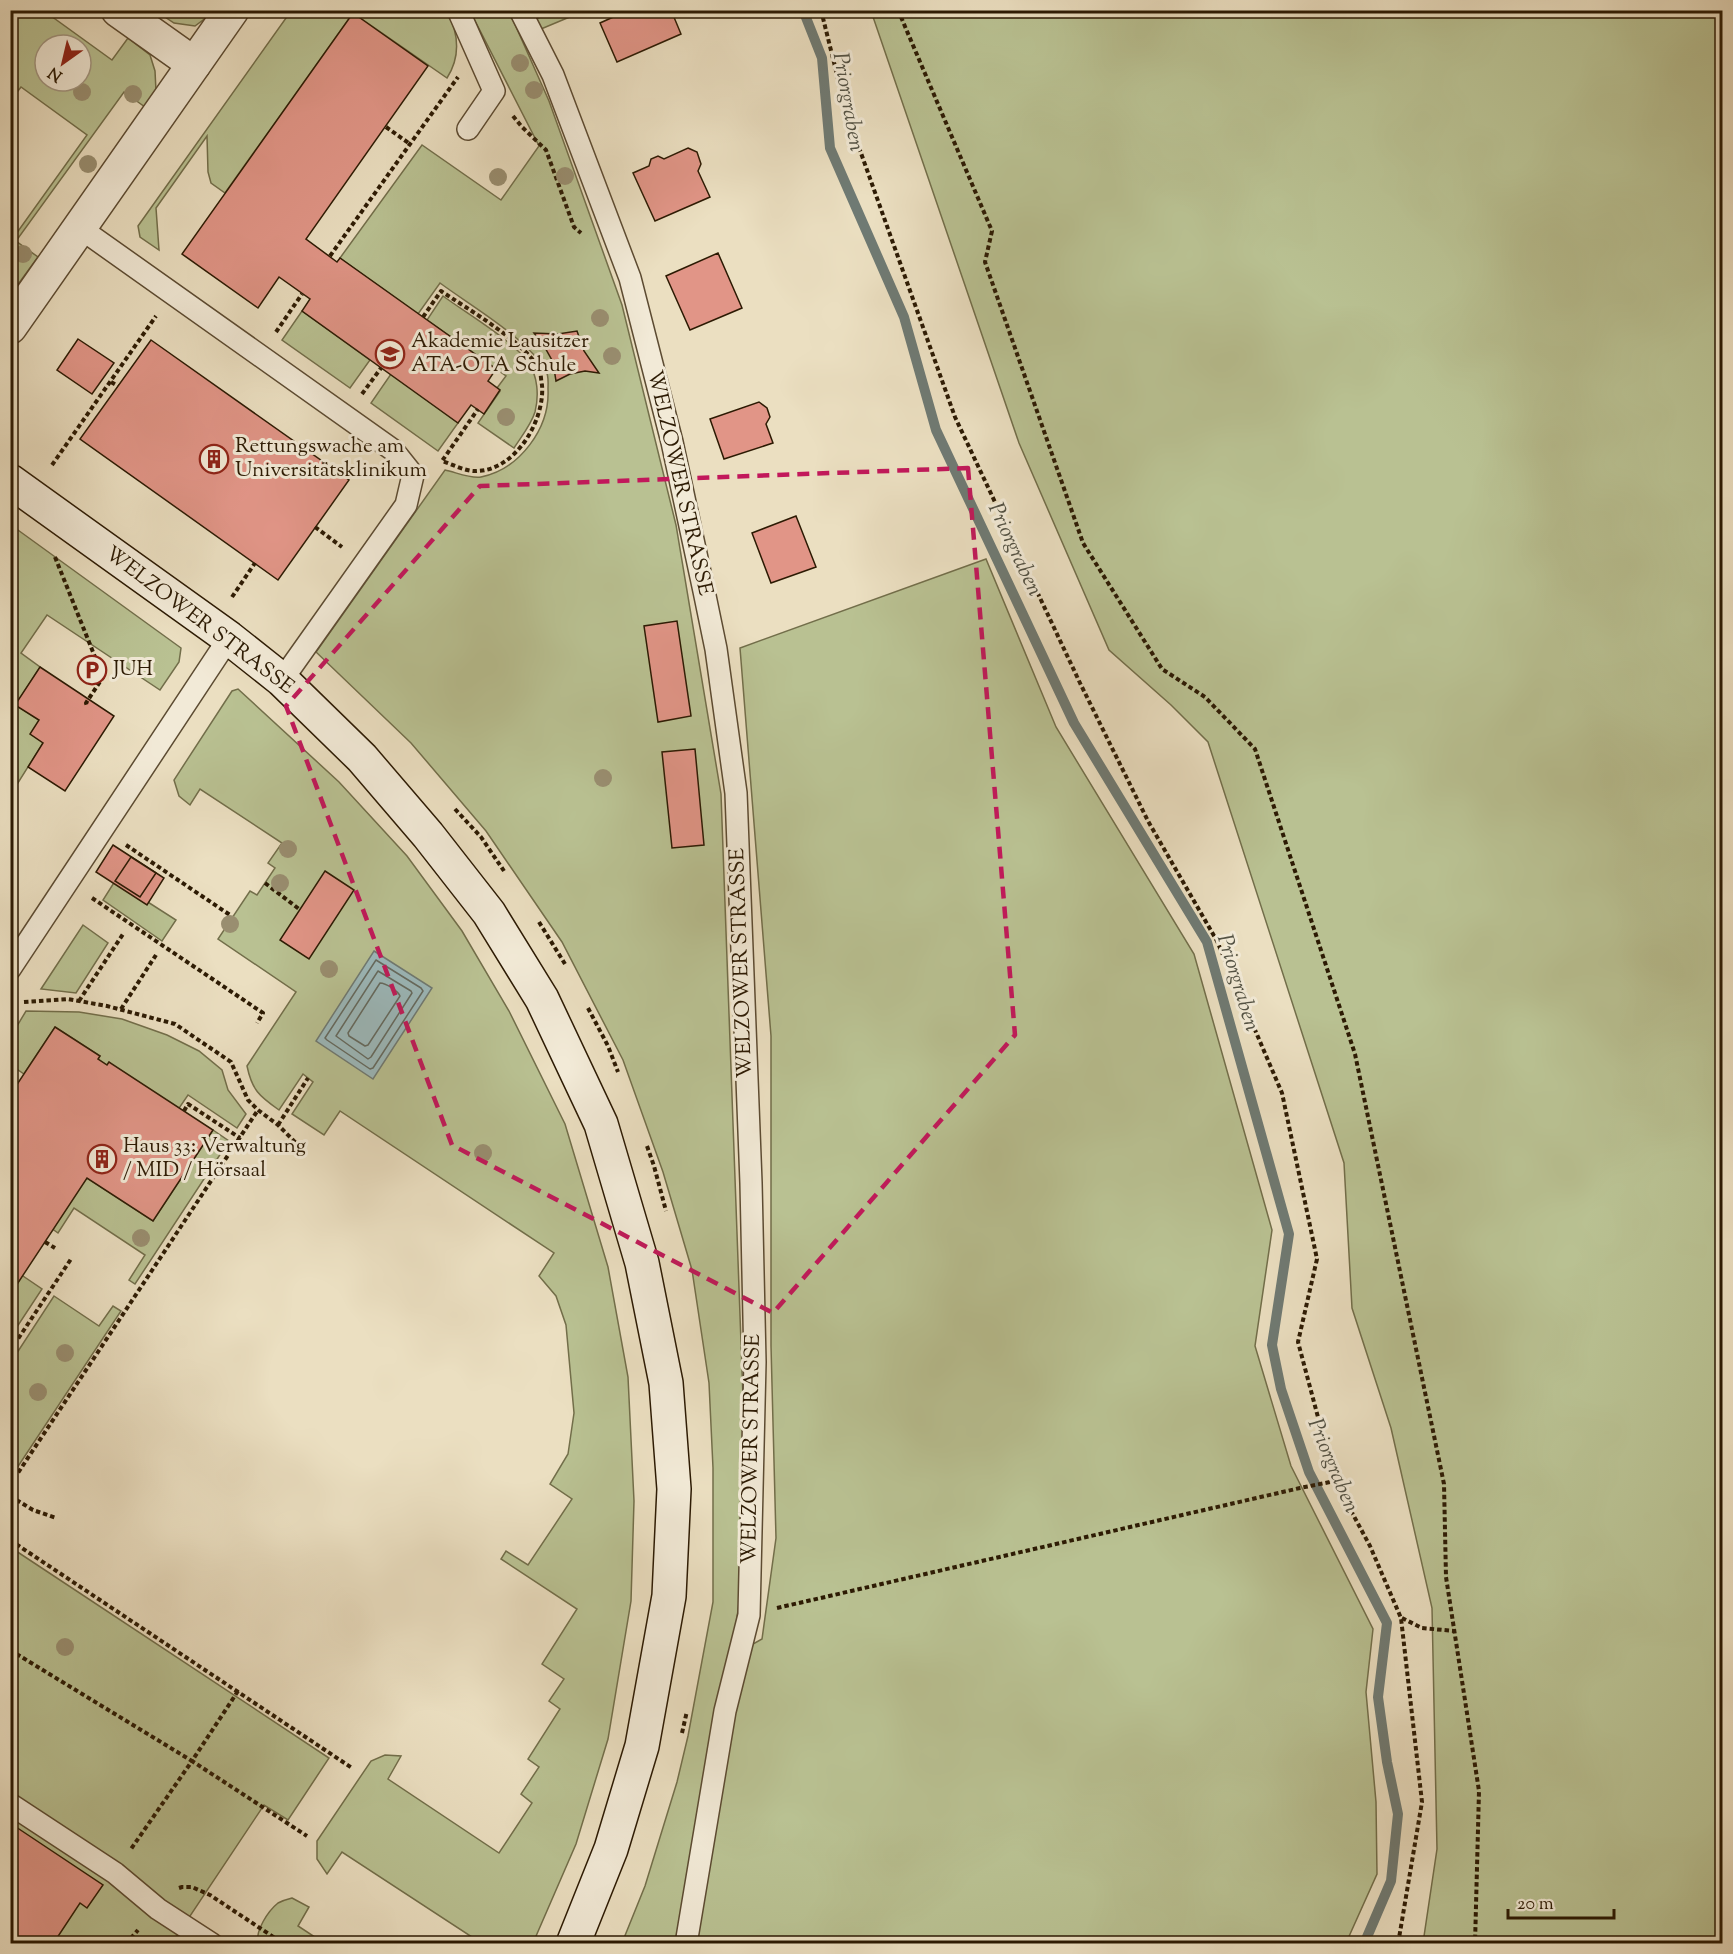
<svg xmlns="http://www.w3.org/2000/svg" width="1733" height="1954" viewBox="0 0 1733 1954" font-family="'Sorts Mill Goudy',serif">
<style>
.green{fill:#b9c192;stroke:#726e4a;stroke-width:1.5;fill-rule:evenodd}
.water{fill:#9cbabd;stroke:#6f7a73;stroke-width:1.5}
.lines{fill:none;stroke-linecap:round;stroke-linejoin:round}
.shore{stroke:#646a60;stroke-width:1.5}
.stream{stroke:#6f7a73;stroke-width:10}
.building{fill:#e19587;stroke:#2c1a03;stroke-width:1.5}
.lane-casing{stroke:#5c4b32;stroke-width:24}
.street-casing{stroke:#5c4b32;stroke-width:36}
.secondary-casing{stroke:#2c1a03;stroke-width:36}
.path{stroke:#2c1a03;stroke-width:4;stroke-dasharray:4.5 3;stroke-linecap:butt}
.lane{stroke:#f2ead7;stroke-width:21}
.street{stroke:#f2ead7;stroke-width:33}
.secondary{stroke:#f2ead7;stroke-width:33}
.tree{fill:#998e70}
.marked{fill:none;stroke:#c2185b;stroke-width:4.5;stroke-dasharray:12 8;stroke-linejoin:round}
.labels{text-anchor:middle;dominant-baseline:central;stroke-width:6;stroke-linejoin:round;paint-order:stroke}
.poi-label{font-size:21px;fill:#2c1a03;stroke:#f2ead7;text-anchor:start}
.street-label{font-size:21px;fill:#2c1a03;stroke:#f2ead7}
.water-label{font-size:22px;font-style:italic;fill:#535244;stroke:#f2ead7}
</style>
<rect width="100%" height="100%" fill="#ebdfc1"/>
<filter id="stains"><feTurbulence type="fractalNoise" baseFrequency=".00333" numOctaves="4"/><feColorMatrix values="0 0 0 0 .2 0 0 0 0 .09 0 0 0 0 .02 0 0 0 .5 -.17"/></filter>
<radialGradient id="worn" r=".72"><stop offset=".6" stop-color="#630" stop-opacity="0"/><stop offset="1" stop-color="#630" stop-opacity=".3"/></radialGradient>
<!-- green -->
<g class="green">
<path d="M 11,11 L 44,11 L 112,60 L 128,38 L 150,55 L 155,71 L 156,91 L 145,107 L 124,92 L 16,241 L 38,257 L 11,294 L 11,241 L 87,135 L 21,87 L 11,100 ZM 45,45 L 81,45 L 81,81 L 45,81 Z"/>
<path d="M 156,11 L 215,11 L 195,26 L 174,23 Z"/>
<path d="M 291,11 L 447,11 C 459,34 461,56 447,78 L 353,13 L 225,193 L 211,183 L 208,172 L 207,136 L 156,208 L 159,250 L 140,237 L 138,226 Z"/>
<path d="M 470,11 L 509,11 L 549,101 L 622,305 L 676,525 L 721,794 L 748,1535 L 724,1715 L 732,1701 L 753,1644 L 762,1639 L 776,1538 L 771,1346 L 771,1036 L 740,648 L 986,559 L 1056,727 L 1194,954 L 1272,1230 L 1255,1346 L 1291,1466 L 1373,1629 L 1366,1692 L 1376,1802 L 1377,1874 L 1346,1943 L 622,1943 L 645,1886 L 677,1782 L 688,1736 L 713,1602 L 713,1468 L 709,1383 L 692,1270 L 663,1172 L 623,1060 L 562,942 L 486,831 L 411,743 L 316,652 L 445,470 C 455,472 471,479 481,477 C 520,469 550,428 548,389 C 548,383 549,376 546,371 C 527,338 471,306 440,283 L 418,314 L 340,258 L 422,145 L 501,200 L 539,146 Z"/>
<path d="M 554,11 L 584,11 L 541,29 L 536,19 Z"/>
<path d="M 871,11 L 1722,11 L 1722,1943 L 1423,1943 L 1437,1849 L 1432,1608 L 1391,1428 L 1352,1308 L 1344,1163 L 1208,742 L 1171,705 L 1109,650 L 1019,443 Z"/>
<path d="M 443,296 C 466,313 512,340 528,362 C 538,376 539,396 535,412 C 531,425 521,437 514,448 L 478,423 L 500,391 L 497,388 L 506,376 L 427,320 Z"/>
<path d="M 302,311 L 370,360 L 350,388 L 282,340 Z"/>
<path d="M 391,374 L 458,423 L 438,451 L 371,403 Z"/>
<path d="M 11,525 L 181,648 L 179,662 L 160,690 L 47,615 L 21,653 L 40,667 L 16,705 L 39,720 L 43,743 L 11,794 L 10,630 L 16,622 L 11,618 Z"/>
<path d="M 238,689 L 339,782 L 407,856 L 462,931 L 509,1011 L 565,1124 L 608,1267 L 628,1377 L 634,1501 L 631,1601 L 608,1739 L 576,1844 L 533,1943 L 481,1943 L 342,1852 L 327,1874 L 317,1859 L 317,1841 L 371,1761 L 385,1755 L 401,1756 L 388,1779 L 499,1853 L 532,1803 L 521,1794 L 539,1767 L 528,1759 L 560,1709 L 549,1701 L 564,1679 L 542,1664 L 577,1609 L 501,1559 L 506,1551 L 528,1565 L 572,1499 L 550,1484 L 568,1454 L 574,1413 L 566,1325 L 556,1296 L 539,1276 L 554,1253 L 340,1111 L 324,1135 L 292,1114 L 313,1082 L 303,1074 L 279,1110 C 259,1096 252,1090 247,1066 L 296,992 L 218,939 L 250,891 L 257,895 L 275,868 L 268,863 L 282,843 L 200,789 L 190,805 L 179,796 L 174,780 L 232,691 Z"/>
<path d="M 115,881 L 176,920 L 162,941 L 103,900 Z"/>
<path d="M 83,925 L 108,943 L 76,993 L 41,989 Z"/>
<path d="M 26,1011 L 79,1012 L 122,1019 L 167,1035 L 199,1051 L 222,1070 L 228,1090 L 246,1114 L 237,1128 L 188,1095 L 173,1117 L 109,1062 L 107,1065 L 98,1059 L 100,1056 L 55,1027 L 24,1074 L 11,1065 L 11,1036 Z"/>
<path d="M 213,1130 L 229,1141 L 135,1284 L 129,1280 L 145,1255 L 74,1208 L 58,1233 L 44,1223 L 87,1178 L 153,1221 Z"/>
<path d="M 20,1274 L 42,1289 L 11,1336 L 11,1289 Z"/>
<path d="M 54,1296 L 99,1326 L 113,1306 L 121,1311 L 11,1477 L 11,1362 Z"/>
<path d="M 10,1547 L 329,1758 L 288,1820 L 264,1805 L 174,1940 L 179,1943 L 11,1943 Z"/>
<path d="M 292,1898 L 309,1907 L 298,1926 L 324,1943 L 258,1943 C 255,1931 268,1911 278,1903 C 282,1901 288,1899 292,1898 Z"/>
</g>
<!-- water -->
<path class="water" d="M 374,951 L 432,988 L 373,1079 L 316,1041 Z"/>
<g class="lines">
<!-- shore -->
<g class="shore">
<path d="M 376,960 L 421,988 L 423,991 L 373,1068 L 370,1069 L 327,1040 L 325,1038 Z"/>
<path d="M 378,971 L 411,991 L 412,993 L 371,1057 L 368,1059 L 336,1036 Z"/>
<path d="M 380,983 C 386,983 398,991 400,996 L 368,1045 L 365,1046 L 349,1036 L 348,1033 Z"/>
</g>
<!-- stream -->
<path class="stream" d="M 803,10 L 822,58 L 830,148 L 904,317 L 936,430 L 1074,723 L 1207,942 L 1289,1234 L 1272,1345 L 1281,1389 L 1309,1472 L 1387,1623 L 1378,1697 L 1387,1762 L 1398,1814 L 1391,1881 L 1364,1944"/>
</g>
<!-- building -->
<g class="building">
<path d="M 629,10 L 671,10 L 681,34 L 617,62 L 600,23 Z"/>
<path d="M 353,13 L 428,66 L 306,239 L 337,262 L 340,258 L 496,369 L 488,381 L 500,390 L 484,414 L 471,405 L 458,423 L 302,311 L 310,299 L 279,277 L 258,308 L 182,254 Z"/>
<path d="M 688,148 L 697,152 L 701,164 L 698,171 L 710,197 L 655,221 L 633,173 L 649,166 L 651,159 L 658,156 L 664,159 Z"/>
<path d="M 718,253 L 742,308 L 690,330 L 666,276 Z"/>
<path d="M 577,331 L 584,351 L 599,373 L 585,371 L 570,374 L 556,381 L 553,362 L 544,346 L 534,333 L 558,334 Z"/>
<path d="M 78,339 L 114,363 L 92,394 L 57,370 Z"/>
<path d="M 151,340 L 349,480 L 278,580 L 80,439 Z"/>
<path d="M 759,402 L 767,408 L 770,417 L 766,424 L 773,443 L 724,459 L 710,419 Z"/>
<path d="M 796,516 L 816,567 L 771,583 L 752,533 Z"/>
<path d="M 677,621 L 691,716 L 658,722 L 644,626 Z"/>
<path d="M 40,667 L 114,716 L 65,791 L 28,767 L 43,743 L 30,734 L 39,720 L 15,705 Z"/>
<path d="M 695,749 L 704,845 L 672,848 L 662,752 Z"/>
<path d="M 113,845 L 164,878 L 147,905 L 96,872 Z"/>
<path d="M 131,857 L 156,873 L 140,897 L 115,881 Z"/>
<path d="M 325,871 L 354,890 L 309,959 L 280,940 Z"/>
<path d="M 55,1027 L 100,1056 L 98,1059 L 107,1065 L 109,1062 L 213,1130 L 153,1221 L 87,1178 L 10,1295 L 10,1095 Z"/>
<path d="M 10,1823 L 103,1885 L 87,1908 L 80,1903 L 53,1944 L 10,1944 Z"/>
</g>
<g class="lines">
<!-- lane casing -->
<g class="lane-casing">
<g id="lane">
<path d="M 458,10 L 494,91 L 468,129"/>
<path d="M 520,10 L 553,75 L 630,278 L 672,442 L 704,591 L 716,649 L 736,793 L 751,1183 L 755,1362 L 749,1615 L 725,1711 L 686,1944"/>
<path d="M 80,228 L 393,450 L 413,475 L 406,505 L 282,680"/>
<path d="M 10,969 L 229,638"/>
<path d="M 10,1804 L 115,1873 L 158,1909 L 212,1944"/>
</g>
</g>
<!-- street casing -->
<g class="street-casing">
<g id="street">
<path d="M 118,10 L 194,64"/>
<path d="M 10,327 L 232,10"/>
</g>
</g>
<!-- secondary casing -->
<g class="secondary-casing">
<path id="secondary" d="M 10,481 L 229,638 L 282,680 L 362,758 L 428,835 L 489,913 L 542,999 L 601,1124 L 642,1263 L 666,1383 L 674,1489 L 669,1596 L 642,1746 L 611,1849 L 573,1944"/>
</g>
<!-- path -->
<g class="path">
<path d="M 821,10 L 846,111 L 955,417 L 1080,683 L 1148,821 L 1217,941 L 1282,1093 L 1317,1259 L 1298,1342 L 1335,1481 L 1370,1546 L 1401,1618 L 1422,1802 L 1398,1944"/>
<path d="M 898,10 L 992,231 L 985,262 L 1083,543 L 1162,669 L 1205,697 L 1255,749 L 1355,1054 L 1444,1484 L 1446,1577 L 1479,1791 L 1475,1944"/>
<path d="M 513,116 L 522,127 L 546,150 L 574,227 L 581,233"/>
<path d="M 386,127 L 410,144"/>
<path d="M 330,256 L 458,77"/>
<path d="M 423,317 L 441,291 C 466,308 528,344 540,371 C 541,375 541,381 542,385 C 545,420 516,470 477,471 C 466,472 452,464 442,461 L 478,409"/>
<path d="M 276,332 L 302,294"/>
<path d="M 540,371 L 553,365"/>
<path d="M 111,382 L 118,386"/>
<path d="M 362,394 L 381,368"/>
<path d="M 52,465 L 156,316"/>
<path d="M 315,527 L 342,547"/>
<path d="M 55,557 L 103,677 L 86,703 L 87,706"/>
<path d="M 232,597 L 255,563"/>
<path d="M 455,809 L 481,837 L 504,871"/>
<path d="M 126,845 L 230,915"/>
<path d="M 265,883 L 299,909"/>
<path d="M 92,898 L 263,1013 L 257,1023"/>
<path d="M 539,922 L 565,964"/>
<path d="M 79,1001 L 123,934"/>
<path d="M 24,1002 L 68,999 L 107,1006 L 175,1024 L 231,1062 L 248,1100 L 258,1110 L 278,1125 L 297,1144"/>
<path d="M 588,1008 L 608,1046 L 618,1072"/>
<path d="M 121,1009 L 156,955"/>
<path d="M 184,1111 L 188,1104 L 240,1138"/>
<path d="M 278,1125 L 308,1078"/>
<path d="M 647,1146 L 654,1166 L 666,1211"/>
<path d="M 45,1242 L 55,1248"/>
<path d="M 10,1351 L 71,1259"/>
<path d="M 10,1485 L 258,1110"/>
<path d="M 10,1496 L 33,1510 L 56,1518"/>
<path d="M 10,1540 L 352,1768"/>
<path d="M 777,1608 L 1300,1488 L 1335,1481"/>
<path d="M 1402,1618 L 1422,1628 L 1454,1631"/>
<path d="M 10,1650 L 192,1761 L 131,1849"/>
<path d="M 238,1691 L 192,1761 L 307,1836"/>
<path d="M 682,1733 L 687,1711"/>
<path d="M 179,1888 L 182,1887 L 192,1887 L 210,1895 L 284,1944"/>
<path d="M 126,1944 L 138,1930"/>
</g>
<!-- lane -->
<use href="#lane" class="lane"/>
<!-- street -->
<use href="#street" class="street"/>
<!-- secondary -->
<use href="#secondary" class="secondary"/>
</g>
<!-- trees -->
<g class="tree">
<circle cx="520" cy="63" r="9"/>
<circle cx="534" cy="90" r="9"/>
<circle cx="82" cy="92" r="9"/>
<circle cx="133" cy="94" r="9"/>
<circle cx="88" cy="164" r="9"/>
<circle cx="565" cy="176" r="9"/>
<circle cx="498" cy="177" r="9"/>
<circle cx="23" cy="254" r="9"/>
<circle cx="600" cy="318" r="9"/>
<circle cx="612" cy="356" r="9"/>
<circle cx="506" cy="417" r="9"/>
<circle cx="603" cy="778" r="9"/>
<circle cx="288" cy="849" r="9"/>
<circle cx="280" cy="883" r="9"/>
<circle cx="230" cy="924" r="9"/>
<circle cx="329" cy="969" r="9"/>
<circle cx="483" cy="1153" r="9"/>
<circle cx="141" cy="1238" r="9"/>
<circle cx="65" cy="1353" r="9"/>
<circle cx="38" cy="1392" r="9"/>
<circle cx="65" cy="1647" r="9"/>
</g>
<!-- marked area -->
<path class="marked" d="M 968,468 L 1015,1035 L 773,1313 L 452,1145 L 286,706 L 480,486 Z"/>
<!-- icons -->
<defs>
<g id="school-ring" transform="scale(1.5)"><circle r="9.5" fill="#f2ead7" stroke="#8f2418" stroke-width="1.5"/><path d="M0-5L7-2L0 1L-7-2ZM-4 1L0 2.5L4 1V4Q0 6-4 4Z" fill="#8f2418"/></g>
<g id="building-ring" transform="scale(1.5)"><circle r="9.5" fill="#f2ead7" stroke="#8f2418" stroke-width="1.5"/><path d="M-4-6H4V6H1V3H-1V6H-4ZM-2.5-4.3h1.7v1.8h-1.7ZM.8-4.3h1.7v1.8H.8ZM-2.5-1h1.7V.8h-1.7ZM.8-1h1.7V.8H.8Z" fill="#8f2418"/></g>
<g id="parking-ring" transform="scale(1.5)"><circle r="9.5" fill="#f2ead7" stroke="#8f2418" stroke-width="1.5"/><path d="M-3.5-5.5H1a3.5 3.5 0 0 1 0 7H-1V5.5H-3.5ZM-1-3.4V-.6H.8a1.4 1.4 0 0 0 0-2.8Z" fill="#8f2418"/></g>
</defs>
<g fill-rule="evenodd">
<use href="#school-ring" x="390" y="354"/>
<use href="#building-ring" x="214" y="459"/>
<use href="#parking-ring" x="92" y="670"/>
<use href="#building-ring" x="102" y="1159"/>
</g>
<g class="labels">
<!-- poi labels -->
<g class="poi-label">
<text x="411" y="342">Akademie Lausitzer<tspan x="411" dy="24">ATA-OTA Schule</tspan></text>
<text x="235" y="447">Rettungswache am<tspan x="235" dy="24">Universitätsklinikum</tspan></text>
<text x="113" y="670">JUH</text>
<text x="123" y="1147">Haus 33: Verwaltung<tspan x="123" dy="24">/ MID / Hörsaal</tspan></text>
</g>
<!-- street labels -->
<g class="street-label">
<text transform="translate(679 483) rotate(77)">WELZOWER STRASSE</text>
<text transform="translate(199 621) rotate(37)">WELZOWER STRASSE</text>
<text transform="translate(742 963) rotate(-92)">WELZOWER STRASSE</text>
<text transform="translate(752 1449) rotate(-89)">WELZOWER STRASSE</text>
</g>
<!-- water labels -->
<g class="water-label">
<text transform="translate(847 102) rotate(80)">Priorgraben</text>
<text transform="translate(1014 550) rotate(65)">Priorgraben</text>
<text transform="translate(1237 983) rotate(73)">Priorgraben</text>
<text transform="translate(1332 1466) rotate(67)">Priorgraben</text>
</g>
</g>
<!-- margin -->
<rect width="1733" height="1954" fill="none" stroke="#ebdfc1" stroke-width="36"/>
<rect x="12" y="12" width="1709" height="1930" fill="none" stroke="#2c1a03" stroke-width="3"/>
<rect x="18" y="18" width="1697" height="1918" fill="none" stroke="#2c1a03" stroke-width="1.5"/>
<!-- north arrow -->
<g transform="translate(63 63) rotate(214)"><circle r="28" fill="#f2ead7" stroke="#a39782" stroke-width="1.5"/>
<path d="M0-4.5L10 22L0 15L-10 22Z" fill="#8f2418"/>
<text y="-9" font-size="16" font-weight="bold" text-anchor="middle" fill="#2c1a03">N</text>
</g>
<!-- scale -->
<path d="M1508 1909v9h106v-9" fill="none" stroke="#2c1a03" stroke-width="3"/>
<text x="1517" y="1909" font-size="18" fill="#2c1a03" stroke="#f2ead7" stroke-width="4.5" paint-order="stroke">20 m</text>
<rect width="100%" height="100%" filter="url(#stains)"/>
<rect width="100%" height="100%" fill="url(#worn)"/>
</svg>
